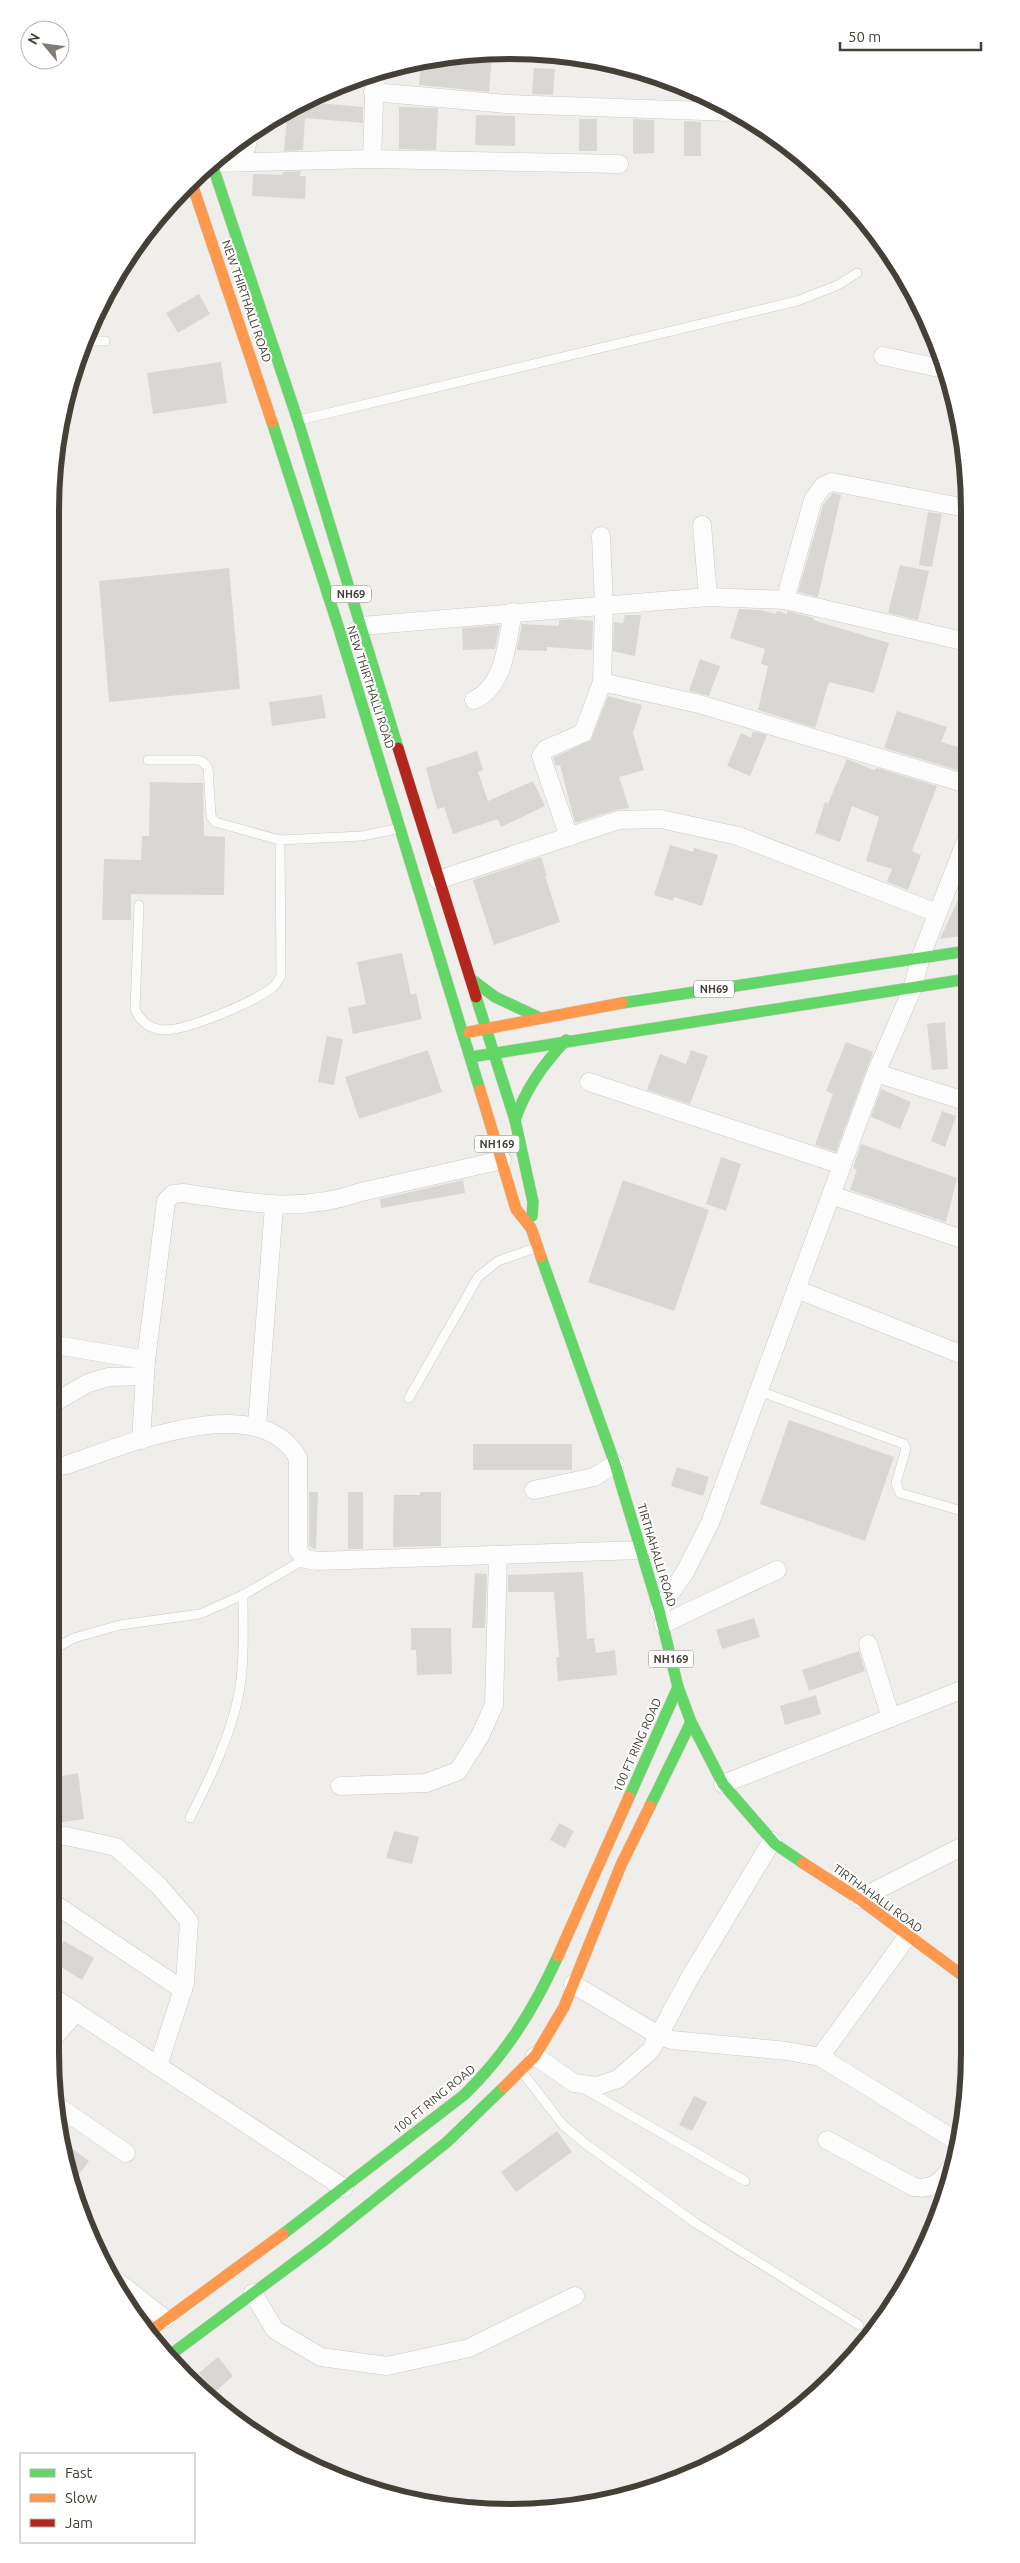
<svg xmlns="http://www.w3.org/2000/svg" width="1020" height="2563" viewBox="0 0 1020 2563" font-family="Ubuntu,sans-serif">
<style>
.building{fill:#d9d7d3}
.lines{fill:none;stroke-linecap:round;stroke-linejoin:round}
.lane-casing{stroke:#cccac6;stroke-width:10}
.street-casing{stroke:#cccac6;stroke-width:19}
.fast-casing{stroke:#d0caba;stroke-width:12}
.slow-casing{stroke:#d0caba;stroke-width:12}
.jam-casing{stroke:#d0caba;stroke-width:12}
.lane{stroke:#fdfcfc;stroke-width:9}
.street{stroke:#fdfcfc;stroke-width:18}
.fast{stroke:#63d668;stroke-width:11}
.slow{stroke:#ff974d;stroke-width:11}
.jam{stroke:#b3261e;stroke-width:11}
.labels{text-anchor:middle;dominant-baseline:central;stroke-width:4;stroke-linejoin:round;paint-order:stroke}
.shield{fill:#fff;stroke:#7d7973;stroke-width:1}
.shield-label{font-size:11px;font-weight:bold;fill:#454037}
.street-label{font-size:12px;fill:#454037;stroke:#fff}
.rim{fill:none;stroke:#454037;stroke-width:6}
</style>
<rect width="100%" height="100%" fill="#f0eeea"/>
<!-- building -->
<g class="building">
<path d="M 467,53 L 492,55 L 489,92 L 419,85 L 421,61 L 450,54 Z"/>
<path d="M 534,68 L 555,69 L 553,95 L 532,94 Z"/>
<path d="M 307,99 L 307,102 L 363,107 L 363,123 L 305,118 L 303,150 L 284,151 L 287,116 L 275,115 Z"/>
<path d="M 399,107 L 438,108 L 436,150 L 399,149 Z"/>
<path d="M 476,115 L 515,116 L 515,146 L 475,145 Z"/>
<rect x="579" y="119" width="18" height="32"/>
<path d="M 633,119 L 654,120 L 654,153 L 633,154 Z"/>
<path d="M 684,121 L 701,122 L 701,156 L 684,156 Z"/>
<path d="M 301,171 L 300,176 L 306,176 L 305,199 L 252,196 L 253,174 L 282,175 L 283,172 Z"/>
<path d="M 199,294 L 210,314 L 178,333 L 166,313 Z"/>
<path d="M 221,362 L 227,403 L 153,414 L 147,373 Z"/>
<path d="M 833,493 L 841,495 L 818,597 L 798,592 L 823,505 Z"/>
<path d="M 928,512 L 942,514 L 932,567 L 919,565 Z"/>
<path d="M 900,565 L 929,571 L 918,620 L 888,613 Z"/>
<path d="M 229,568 L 240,689 L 109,702 L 99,581 Z"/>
<path d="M 739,609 L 760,610 L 776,614 L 777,611 L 787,614 L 787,611 L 814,618 L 813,620 L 889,643 L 874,693 L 829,682 L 815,728 L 758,710 L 768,666 L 761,664 L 765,649 L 730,638 Z"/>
<path d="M 625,615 L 641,615 L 635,656 L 613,651 L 614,622 L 623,623 Z"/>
<path d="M 571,619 L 593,621 L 592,650 L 547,647 L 547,651 L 517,650 L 522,624 L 559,626 L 559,620 Z"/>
<path d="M 500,625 L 495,649 L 463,650 L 462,628 Z"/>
<path d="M 700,659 L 720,666 L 709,696 L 689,691 Z"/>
<path d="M 322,695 L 326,718 L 272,726 L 269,702 Z"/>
<path d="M 608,696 L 642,705 L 633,733 L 644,770 L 619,777 L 629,808 L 616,810 L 575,823 L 560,765 L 556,766 L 553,758 L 591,740 Z"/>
<path d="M 897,711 L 947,727 L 941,742 L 967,750 L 967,773 L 884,748 Z"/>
<path d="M 753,731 L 767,735 L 750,776 L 727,766 L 741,733 L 751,738 Z"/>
<path d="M 477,751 L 483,770 L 478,772 L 488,801 L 533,781 L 545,806 L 501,827 L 498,819 L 453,834 L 444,807 L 437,809 L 426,768 Z"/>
<path d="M 847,759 L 874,770 L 877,768 L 937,786 L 912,851 L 921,855 L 908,890 L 887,882 L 892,869 L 866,861 L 879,817 L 852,806 L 840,842 L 815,833 L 825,802 L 828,804 Z"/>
<path d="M 150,782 L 203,783 L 204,836 L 225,837 L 224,895 L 131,894 L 131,920 L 102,920 L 104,859 L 141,860 L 142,836 L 149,836 Z"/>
<path d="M 670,845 L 693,852 L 694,848 L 718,855 L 702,906 L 674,897 L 673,901 L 654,895 Z"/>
<path d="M 541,857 L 547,876 L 545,876 L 560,922 L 494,945 L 473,880 Z"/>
<path d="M 958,900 L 961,936 L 940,939 Z"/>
<path d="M 402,953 L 411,995 L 416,993 L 422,1019 L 353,1034 L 348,1008 L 366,1004 L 357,962 Z"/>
<path d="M 945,1022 L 948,1069 L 932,1070 L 927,1024 Z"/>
<path d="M 327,1036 L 343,1039 L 334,1085 L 318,1082 Z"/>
<path d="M 846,1042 L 873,1052 L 836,1152 L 815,1145 L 833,1094 L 826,1091 Z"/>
<path d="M 428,1050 L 442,1092 L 359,1119 L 345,1077 Z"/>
<path d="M 691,1050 L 708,1056 L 690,1104 L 647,1090 L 660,1054 L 686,1064 Z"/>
<path d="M 881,1089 L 911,1102 L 900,1129 L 871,1117 Z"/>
<path d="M 942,1111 L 956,1116 L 945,1147 L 931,1141 Z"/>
<path d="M 861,1144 L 957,1178 L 946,1222 L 850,1190 L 857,1170 L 853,1168 Z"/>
<path d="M 721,1157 L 741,1164 L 726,1211 L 706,1204 Z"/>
<path d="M 463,1180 L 465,1193 L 381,1208 L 380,1199 Z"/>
<path d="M 623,1180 L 709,1210 L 674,1311 L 588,1282 Z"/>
<path d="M 789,1420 L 894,1457 L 865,1541 L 760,1504 Z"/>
<rect x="473" y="1444" width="99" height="26"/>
<path d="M 677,1467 L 709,1477 L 703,1496 L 671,1486 Z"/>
<path d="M 309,1492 L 318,1492 L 316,1550 L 309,1546 Z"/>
<rect x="348" y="1492" width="15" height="57"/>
<path d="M 420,1492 L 441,1492 L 441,1546 L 393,1547 L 394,1495 L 420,1495 Z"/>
<path d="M 583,1572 L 587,1639 L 594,1638 L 596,1653 L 615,1650 L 617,1675 L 558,1681 L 556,1657 L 559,1657 L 554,1592 L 508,1592 L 508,1575 Z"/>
<path d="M 475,1573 L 487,1574 L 485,1628 L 472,1628 Z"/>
<path d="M 754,1618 L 760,1637 L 722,1649 L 716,1630 Z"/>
<path d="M 411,1628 L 451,1628 L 452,1674 L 417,1675 L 416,1650 L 411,1650 Z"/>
<path d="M 859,1651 L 865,1671 L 809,1691 L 802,1670 Z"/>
<path d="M 816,1695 L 821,1714 L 785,1725 L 780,1706 Z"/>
<path d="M 78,1773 L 84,1819 L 50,1824 L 50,1778 Z"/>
<path d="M 559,1823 L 574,1831 L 565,1848 L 550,1840 Z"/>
<path d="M 394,1831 L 419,1837 L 412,1864 L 386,1858 Z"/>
<path d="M 64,1941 L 94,1958 L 82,1980 L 51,1961 Z"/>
<path d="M 694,2096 L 707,2102 L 692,2131 L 679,2125 Z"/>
<path d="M 557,2131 L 572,2152 L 516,2192 L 501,2172 Z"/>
<path d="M 65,2143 L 89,2161 L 72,2184 Z"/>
<path d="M 218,2357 L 233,2376 L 215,2392 L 199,2373 Z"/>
</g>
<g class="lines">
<!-- lane casing -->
<g class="lane-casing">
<g id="lane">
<path d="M 84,341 L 105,341"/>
<path d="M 300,420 L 797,301 L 838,285 L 857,273"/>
<path d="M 148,760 L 197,760 L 203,762 L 208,768 L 211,816 L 215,822 L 280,840"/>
<path d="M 139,905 L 135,1009 C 140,1021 149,1029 164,1030 C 189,1030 251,1003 272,988 C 276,985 278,980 281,976 L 280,840 L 362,836 L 396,829"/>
<path d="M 759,1391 L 904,1444 L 906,1449 L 896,1483 L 900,1493 L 969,1513"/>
<path d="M 409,1398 L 478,1277 L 498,1261 L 535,1248"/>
<path d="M 50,1651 L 74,1638 L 120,1625 L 200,1614 L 243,1595 L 305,1559"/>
<path d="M 190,1818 C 209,1780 229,1740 238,1698 C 245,1665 243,1629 243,1595"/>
<path d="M 522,2072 L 563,2125 L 587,2145 L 697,2224 L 859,2325"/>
<path d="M 583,2088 L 745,2181"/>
</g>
</g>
<!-- street casing -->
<g class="street-casing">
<g id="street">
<path d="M 373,92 L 507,104 L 731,112"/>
<path d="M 372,159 L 375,71"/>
<path d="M 242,161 L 250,133"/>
<path d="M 212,163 L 372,159 L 619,164"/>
<path d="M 883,356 L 944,369"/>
<path d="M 702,525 L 708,597"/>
<path d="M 785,600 L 813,500 L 823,486 L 832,482 L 966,508"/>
<path d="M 361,626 L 708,597 L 785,600 L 967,642"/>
<path d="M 602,682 L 699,704 L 967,784"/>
<path d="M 474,700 C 505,686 507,642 513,612"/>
<path d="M 569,837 L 541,756 L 546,749 L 583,733 L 602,682 L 604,605 L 601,536"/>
<path d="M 438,880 L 619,820 L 661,819 L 738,836 L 937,913"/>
<path d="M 876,1073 L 968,1102"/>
<path d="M 589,1082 L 842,1165"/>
<path d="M 831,1195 L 968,1241"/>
<path d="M 796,1289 L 968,1357"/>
<path d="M 50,1344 L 146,1360"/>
<path d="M 50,1405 L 88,1383 L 109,1377 L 145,1376"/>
<path d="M 257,1426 L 274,1206"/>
<path d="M 141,1440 L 146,1360 L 166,1201 L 173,1194 L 183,1193 C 245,1202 299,1214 361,1192 L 502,1160"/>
<path d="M 50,1468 L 66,1465 C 124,1446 258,1387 298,1458 L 298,1550 L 305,1559 L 317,1561 L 641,1550"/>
<path d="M 534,1490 L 594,1477 L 615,1464"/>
<path d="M 659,1610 L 685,1572 L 710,1523 L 876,1073 L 913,987 L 921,956 L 967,838"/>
<path d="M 663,1624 L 777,1570"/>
<path d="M 868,1644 L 891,1718"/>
<path d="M 723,1784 L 969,1687"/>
<path d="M 340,1786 L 426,1783 L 458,1771 L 480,1736 L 494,1705 L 498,1555"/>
<path d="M 50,1838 L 66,1836 L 116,1847 L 159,1886 L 189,1921 L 185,1983 L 158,2066"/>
<path d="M 859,1899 L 969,1843"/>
<path d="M 50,1901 L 183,1990"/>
<path d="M 573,1984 L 658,2035 L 672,2040 L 787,2051 L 820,2057 L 958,2142"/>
<path d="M 50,1995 L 344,2188"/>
<path d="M 50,2042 L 76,2012"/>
<path d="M 535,2056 L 574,2083 L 597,2086 L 618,2079 L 651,2050 L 689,1979 L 772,1841"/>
<path d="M 820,2057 L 907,1937"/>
<path d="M 59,2107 L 126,2153"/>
<path d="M 827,2140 L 914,2187 C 937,2191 943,2178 956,2161"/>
<path d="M 108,2274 L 165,2319"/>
<path d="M 253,2293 L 275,2330 L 321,2357 L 387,2366 L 469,2348 L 575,2296"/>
</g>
</g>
<!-- fast casing -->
<g class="fast-casing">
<g id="fast">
<path d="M 211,161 L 298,421 L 398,748"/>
<path d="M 272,422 L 339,629 L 480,1090"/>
<path d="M 471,979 L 495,997 L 540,1018"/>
<path d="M 476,997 L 515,1120 L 533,1202 L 532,1216"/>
<path d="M 622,1003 L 967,951"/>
<path d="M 477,1056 L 967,979"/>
<path d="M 515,1120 C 526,1088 543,1065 566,1040"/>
<path d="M 541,1257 L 615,1464 L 659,1610 L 678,1687 L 691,1722 L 723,1784 L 775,1844 L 803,1863"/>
<path d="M 629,1797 L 678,1687"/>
<path d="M 650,1806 L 691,1722"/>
<path d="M 283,2234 L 464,2095 C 506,2054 534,2009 558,1956"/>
<path d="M 166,2358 L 322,2242 L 447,2142 L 504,2087"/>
</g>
</g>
<!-- slow casing -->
<g class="slow-casing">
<g id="slow">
<path d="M 191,181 L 272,422"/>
<path d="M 469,1032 L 622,1003"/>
<path d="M 480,1090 L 516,1209 L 531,1228 L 541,1257"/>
<path d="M 803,1863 L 859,1899 L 970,1981"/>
<path d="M 558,1956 L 629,1797"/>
<path d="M 504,2087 L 535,2056 L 564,2007 L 621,1865 L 650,1806"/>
<path d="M 148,2333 L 283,2234"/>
</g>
</g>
<!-- jam casing -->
<g class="jam-casing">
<path id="jam" d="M 398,748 L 476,997"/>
</g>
<!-- lane -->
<use href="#lane" class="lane"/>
<!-- street -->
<use href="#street" class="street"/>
<!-- fast -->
<use href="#fast" class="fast"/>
<!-- slow -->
<use href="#slow" class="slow"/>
<!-- jam -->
<use href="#jam" class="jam"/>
</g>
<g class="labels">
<!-- shield labels -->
<g class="shield">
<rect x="331" y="585.5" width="40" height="17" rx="4"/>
<rect x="694" y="980.5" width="40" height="17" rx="4"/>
<rect x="474.5" y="1135.5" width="45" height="17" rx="4"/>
<rect x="648.5" y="1650.5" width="45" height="17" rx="4"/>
</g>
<g class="shield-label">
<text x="351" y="594">NH69</text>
<text x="714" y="989">NH69</text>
<text x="497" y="1144">NH169</text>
<text x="671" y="1659">NH169</text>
</g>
<!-- street labels -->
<g class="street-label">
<text transform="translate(247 301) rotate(71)">NEW THIRTHALLI ROAD</text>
<text transform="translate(371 687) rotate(72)">NEW THIRTHALLI ROAD</text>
<text transform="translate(657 1555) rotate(73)">TIRTHAHALLI ROAD</text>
<text transform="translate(637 1745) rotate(-66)">100 FT RING ROAD</text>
<text transform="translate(878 1898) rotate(36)">TIRTHAHALLI ROAD</text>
<text transform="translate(434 2099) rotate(-39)">100 FT RING ROAD</text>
</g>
</g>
<!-- crop -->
<path d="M0 0H1020V2563H0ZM510 59H510A451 451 0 0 1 961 510V2053A451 451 0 0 1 510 2504H510A451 451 0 0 1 59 2053V510A451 451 0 0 1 510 59Z" fill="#fff" fill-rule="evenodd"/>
<path class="rim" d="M510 59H510A451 451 0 0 1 961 510V2053A451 451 0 0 1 510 2504H510A451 451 0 0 1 59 2053V510A451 451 0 0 1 510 59Z"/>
<!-- legend -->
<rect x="20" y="2453" width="175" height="90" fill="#ffffff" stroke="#b5b3af"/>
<rect x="30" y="2469" width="25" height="8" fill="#63d668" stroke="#b5b3af"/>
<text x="65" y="2478" font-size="15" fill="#454037">Fast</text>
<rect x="30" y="2494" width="25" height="8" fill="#ff974d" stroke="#b5b3af"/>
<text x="65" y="2503" font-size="15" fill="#454037">Slow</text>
<rect x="30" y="2519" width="25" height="8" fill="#b3261e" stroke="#b5b3af"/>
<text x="65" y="2528" font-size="15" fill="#454037">Jam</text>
<!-- north arrow -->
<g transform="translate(45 45) rotate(299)"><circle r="24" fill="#ffffff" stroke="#b5b3af"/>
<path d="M0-4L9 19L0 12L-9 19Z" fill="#817d76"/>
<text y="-8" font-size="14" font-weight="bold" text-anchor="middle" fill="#454037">N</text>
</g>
<!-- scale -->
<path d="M840 42v8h141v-8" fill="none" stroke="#454037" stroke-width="2.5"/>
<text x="848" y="42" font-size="15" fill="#454037" stroke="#ffffff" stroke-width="4" paint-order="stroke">50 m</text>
</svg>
